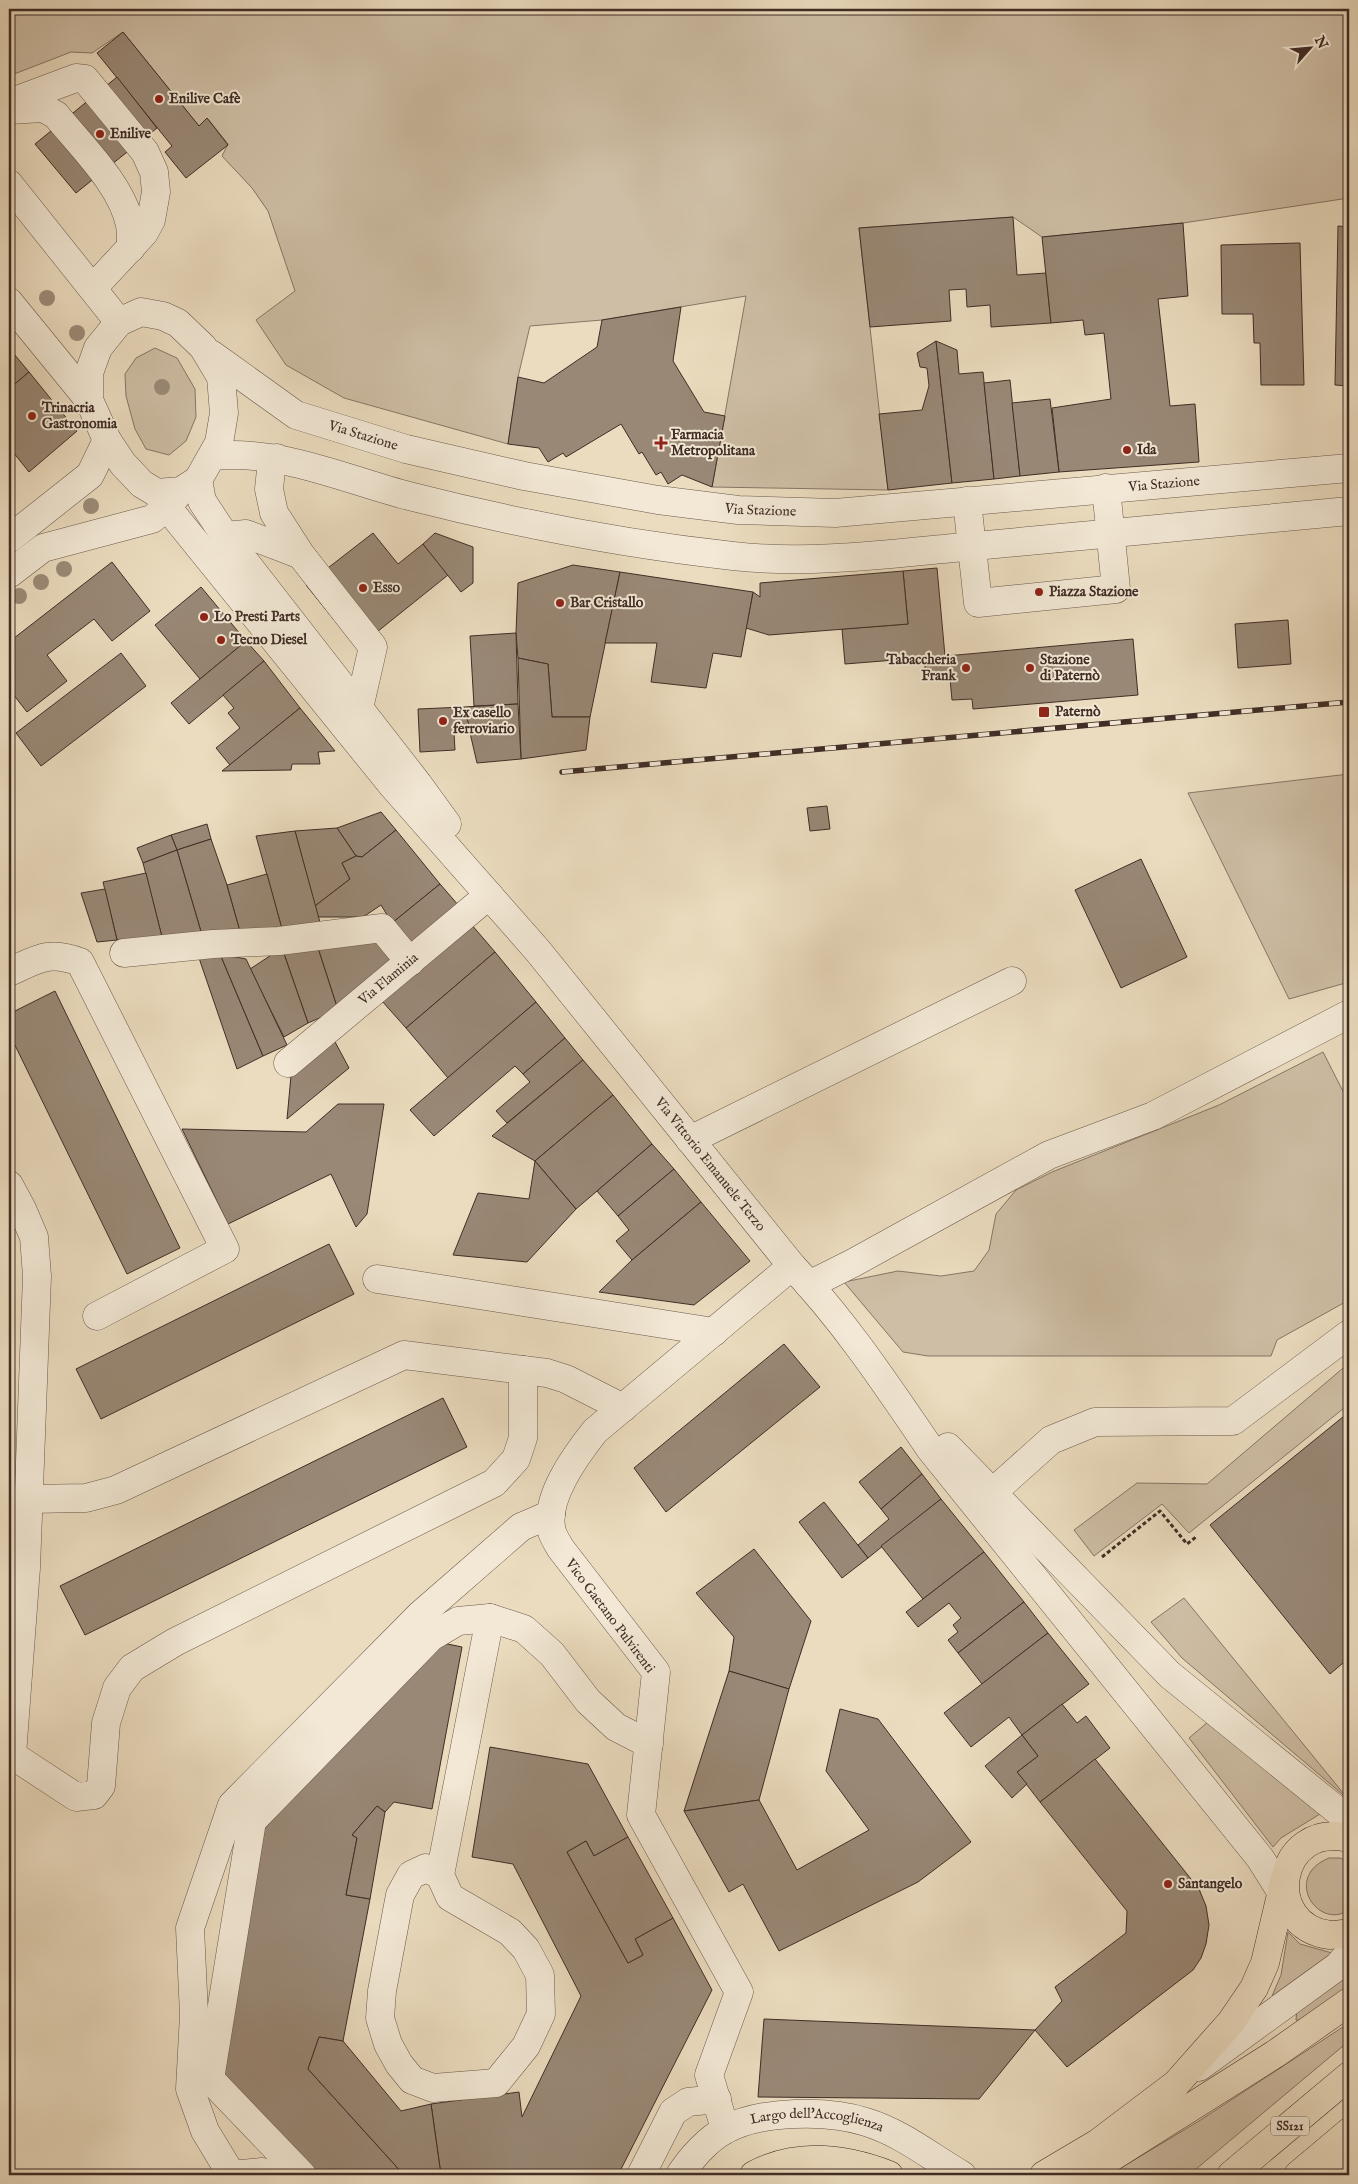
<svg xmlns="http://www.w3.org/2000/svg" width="1358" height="2184" viewBox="0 0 1358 2184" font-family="'IM FELL English',serif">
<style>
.green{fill:#cebea5;stroke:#877666}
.building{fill:#998876;stroke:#402d26}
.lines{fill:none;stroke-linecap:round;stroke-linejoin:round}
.minor-casing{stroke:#6b594c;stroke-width:29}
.major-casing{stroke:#402d26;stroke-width:29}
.path{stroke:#402d26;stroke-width:3;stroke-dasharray:4 2.5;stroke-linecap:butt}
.minor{stroke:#f2e8d5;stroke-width:28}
.major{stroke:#ebdcbf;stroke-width:28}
.rail-casing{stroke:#402d26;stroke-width:5.5}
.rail{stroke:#f2e8d5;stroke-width:4;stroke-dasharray:11;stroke-linecap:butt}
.tree{fill:#9c8c79}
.poi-dot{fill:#8f2418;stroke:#f2e8d5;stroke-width:2}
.labels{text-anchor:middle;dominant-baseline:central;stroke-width:4;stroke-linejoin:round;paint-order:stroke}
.shield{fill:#f2e8d5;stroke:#75655a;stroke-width:1}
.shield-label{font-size:12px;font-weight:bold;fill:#402d26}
.poi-label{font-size:14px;font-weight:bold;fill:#402d26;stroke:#f2e8d5;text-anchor:start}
.street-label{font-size:14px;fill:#402d26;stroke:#f2e8d5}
</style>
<rect width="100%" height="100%" fill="#ebdcbf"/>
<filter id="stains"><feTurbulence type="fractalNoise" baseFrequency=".004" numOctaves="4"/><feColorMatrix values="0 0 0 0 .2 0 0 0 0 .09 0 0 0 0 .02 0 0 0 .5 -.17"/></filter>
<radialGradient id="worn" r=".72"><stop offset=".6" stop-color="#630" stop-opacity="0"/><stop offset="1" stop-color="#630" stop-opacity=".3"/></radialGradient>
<!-- green -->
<g class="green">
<path d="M 9,9 L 1349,9 L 1349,198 L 1183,223 L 1042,237 L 1013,217 L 859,228 L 888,490 L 712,487 L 746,296 L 602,320 L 530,326 L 518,377 L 508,444 L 344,398 L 286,365 L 256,320 L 295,291 L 268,211 L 252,188 L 222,156 L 228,144 L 208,119 L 199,126 L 123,32 L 92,53 L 71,52 L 9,76 Z"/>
<path d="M 155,348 L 177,358 L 195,389 L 196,417 L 186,441 L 169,455 L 146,449 L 135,429 L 126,396 L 125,374 L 136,358 Z"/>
<path d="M 1349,774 L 1349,982 L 1289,999 L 1188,793 Z"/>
<path d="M 1323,1052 L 1349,1103 L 1349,1300 L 1277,1340 L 1271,1356 L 928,1356 L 903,1352 L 844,1282 L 898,1271 L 941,1276 L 974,1271 L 989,1250 L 996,1214 L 1016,1190 L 1052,1172 L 1219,1105 Z"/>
<path d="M 1349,1363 L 1349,1404 L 1189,1533 L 1162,1504 L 1094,1556 L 1074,1530 L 1137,1483 L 1207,1484 Z"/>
<path d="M 1184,1598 L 1348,1799 L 1182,1658 L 1151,1622 Z"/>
<path d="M 1208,1722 L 1320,1814 L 1281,1838 L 1273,1847 L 1189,1738 Z"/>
<path d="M 1329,1858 L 1340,1858 L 1349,1862 L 1349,1910 C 1318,1931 1282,1877 1329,1858 Z"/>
<path d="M 1288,1932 L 1300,1944 L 1332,1953 L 1272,1996 L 1281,1975 Z"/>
<path d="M 1349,1970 L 1349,1988 L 1307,2020 L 1296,2020 L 1297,2009 Z"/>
<path d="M 1349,2023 L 1349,2041 L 1189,2175 L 1109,2175 L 1199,2121 Z"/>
</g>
<!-- building -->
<g class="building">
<path d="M 123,32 L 199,126 L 207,118 L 228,145 L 186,178 L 165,152 L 172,146 L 97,53 Z"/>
<path d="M 117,77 L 157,128 L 76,193 L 35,144 Z"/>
<path d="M 1013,217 L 1017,275 L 1046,273 L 1051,323 L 991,327 L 990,305 L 967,307 L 966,289 L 949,290 L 951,321 L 870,327 L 859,228 Z"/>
<path d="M 1183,223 L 1188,296 L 1158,299 L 1170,406 L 1195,404 L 1199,462 L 1059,472 L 1052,408 L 1111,399 L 1104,333 L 1085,335 L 1083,320 L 1051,323 L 1042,237 Z"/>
<path d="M 1338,226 L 1349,227 L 1349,386 L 1335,385 Z"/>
<path d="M 1300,243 L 1304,385 L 1261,385 L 1260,343 L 1254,343 L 1253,314 L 1222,314 L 1221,245 Z"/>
<path d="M 681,307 L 673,361 L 704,412 L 725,416 L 712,487 L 682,475 L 668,484 L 661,472 L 656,475 L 642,452 L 639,454 L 621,424 L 566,457 L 563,453 L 548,462 L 539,448 L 508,444 L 518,377 L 544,383 L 597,347 L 602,320 Z"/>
<path d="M 936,341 L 952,483 L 888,490 L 879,414 L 922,410 L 929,386 L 927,368 L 920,367 L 917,353 Z"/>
<path d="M 936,341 L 957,350 L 959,374 L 983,372 L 994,479 L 952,483 Z"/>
<path d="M 9,348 L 29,372 L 9,389 Z"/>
<path d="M 29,372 L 77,431 L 29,472 L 9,447 L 9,389 Z"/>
<path d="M 1010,380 L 1020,476 L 994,479 L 984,383 Z"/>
<path d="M 1050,399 L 1059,472 L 1020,476 L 1012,403 Z"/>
<path d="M 373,533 L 398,564 L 423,544 L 448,575 L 357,648 L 306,585 Z"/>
<path d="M 435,533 L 473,547 L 473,583 L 461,592 L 423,544 Z"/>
<path d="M 112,562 L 150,611 L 112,641 L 94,619 L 47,655 L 67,681 L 27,712 L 9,689 L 9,642 Z"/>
<path d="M 573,565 L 620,572 L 590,717 L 552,717 L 548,664 L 518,658 L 516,633 L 518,583 Z"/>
<path d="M 937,568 L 945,656 L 845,664 L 842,629 L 908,624 L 903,571 Z"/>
<path d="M 903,571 L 908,624 L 769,635 L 746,628 L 753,592 L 760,597 L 760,583 Z"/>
<path d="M 620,572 L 753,592 L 741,657 L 713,653 L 706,688 L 651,682 L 657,643 L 605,643 Z"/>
<path d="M 201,587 L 246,641 L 200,679 L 155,625 Z"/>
<path d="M 1288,620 L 1291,664 L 1238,668 L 1235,624 Z"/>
<path d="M 516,633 L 518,704 L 474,706 L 470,636 Z"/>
<path d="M 1133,639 L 1138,695 L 973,709 L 972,699 L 952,700 L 950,679 L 926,681 L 924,658 Z"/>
<path d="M 246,641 L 264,661 L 189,724 L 171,703 Z"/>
<path d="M 121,653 L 146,686 L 41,766 L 16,733 Z"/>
<path d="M 518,658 L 548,664 L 552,717 L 590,717 L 586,750 L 521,759 Z"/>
<path d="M 264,661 L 300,708 L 230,765 L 216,748 L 240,728 L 228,713 L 234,708 L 223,695 Z"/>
<path d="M 518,704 L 521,759 L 477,763 L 464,707 Z"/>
<path d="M 464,707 L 471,733 L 454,733 L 455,750 L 420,752 L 418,709 Z"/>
<path d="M 300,708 L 335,751 L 318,752 L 320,764 L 292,764 L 291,770 L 222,771 Z"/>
<path d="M 827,806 L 830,829 L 810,831 L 807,808 Z"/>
<path d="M 381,812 L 396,830 L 362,857 L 356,856 L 337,828 Z"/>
<path d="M 207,824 L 211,839 L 177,850 L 171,835 Z"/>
<path d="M 337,828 L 356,856 L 342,863 L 350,879 L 315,906 L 295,831 Z"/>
<path d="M 396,830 L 440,884 L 392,923 L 381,905 L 363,917 L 318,917 L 315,906 L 350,879 L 342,863 L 356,856 L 362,857 Z"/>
<path d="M 295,831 L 321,926 L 282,929 L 256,836 Z"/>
<path d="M 171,835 L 177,850 L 143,863 L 137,848 Z"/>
<path d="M 211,839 L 227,885 L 240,931 L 202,935 L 177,850 Z"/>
<path d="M 177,850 L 202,935 L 162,937 L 143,863 Z"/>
<path d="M 1141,859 L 1187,957 L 1121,988 L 1075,890 Z"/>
<path d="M 146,873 L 162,937 L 117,940 L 103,882 Z"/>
<path d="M 267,874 L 282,929 L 240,931 L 227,885 Z"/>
<path d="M 440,884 L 459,906 L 411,945 L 392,923 Z"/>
<path d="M 105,889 L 117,940 L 97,942 L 81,893 Z"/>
<path d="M 471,924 L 495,952 L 406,1028 L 382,1001 Z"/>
<path d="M 377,937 L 392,964 L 338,1010 L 317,945 Z"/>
<path d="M 317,945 L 338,1010 L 308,1023 L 282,948 Z"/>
<path d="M 282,948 L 308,1023 L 284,1037 L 250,969 Z"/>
<path d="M 495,952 L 536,1002 L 448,1078 L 406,1028 Z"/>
<path d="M 220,954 L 263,1056 L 237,1069 L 199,958 Z"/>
<path d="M 220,954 L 246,959 L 287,1045 L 263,1056 Z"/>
<path d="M 55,991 L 180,1248 L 127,1274 L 9,1033 L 9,1014 Z"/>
<path d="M 536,1002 L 565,1038 L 523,1074 L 515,1066 L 434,1136 L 410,1110 Z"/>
<path d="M 565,1038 L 583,1060 L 507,1123 L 496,1111 L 530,1082 L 523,1074 Z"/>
<path d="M 334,1040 L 349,1068 L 287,1119 L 291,1076 Z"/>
<path d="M 583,1060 L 613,1095 L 535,1161 L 492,1136 Z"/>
<path d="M 613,1095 L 652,1144 L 576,1209 L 535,1161 Z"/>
<path d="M 338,1104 L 384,1104 L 367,1214 L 356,1227 L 331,1174 L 228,1224 L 182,1129 L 306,1132 Z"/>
<path d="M 652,1144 L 674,1169 L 618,1216 L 597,1191 Z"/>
<path d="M 535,1161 L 576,1209 L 527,1262 L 453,1255 L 478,1193 L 529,1199 Z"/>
<path d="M 674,1169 L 701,1202 L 632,1260 L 616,1241 L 629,1230 L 618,1216 Z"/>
<path d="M 701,1202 L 750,1261 L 694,1305 L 599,1292 L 632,1260 Z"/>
<path d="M 329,1244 L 354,1294 L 101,1419 L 76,1369 Z"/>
<path d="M 784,1344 L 820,1387 L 666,1512 L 634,1468 Z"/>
<path d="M 443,1398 L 467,1447 L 85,1635 L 60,1586 Z"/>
<path d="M 1349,1412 L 1349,1658 L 1330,1674 L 1210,1525 Z"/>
<path d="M 901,1447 L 922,1474 L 881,1509 L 859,1482 Z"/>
<path d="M 922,1474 L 941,1499 L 868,1558 L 858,1545 L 889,1519 L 881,1509 Z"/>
<path d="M 941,1499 L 984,1552 L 923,1599 L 881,1546 Z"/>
<path d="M 824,1502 L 868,1558 L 842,1578 L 799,1522 Z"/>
<path d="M 754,1549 L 811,1621 L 789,1689 L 729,1671 L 734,1637 L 696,1593 Z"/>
<path d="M 984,1552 L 1024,1602 L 958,1653 L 948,1640 L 958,1632 L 953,1625 L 961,1618 L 949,1603 L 918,1627 L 906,1612 Z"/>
<path d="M 1024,1602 L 1048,1633 L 982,1684 L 958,1653 Z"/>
<path d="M 1048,1633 L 1089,1684 L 1022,1735 L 1009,1717 L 971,1747 L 944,1713 Z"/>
<path d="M 438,1642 L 462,1647 L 432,1809 L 394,1802 L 385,1812 L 377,1806 L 352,1835 L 357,1838 L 346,1895 L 370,1899 L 343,2041 L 319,2037 L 308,2069 L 404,2175 L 314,2175 L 219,2078 L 263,1830 Z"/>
<path d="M 729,1671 L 789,1689 L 759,1800 L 684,1811 Z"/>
<path d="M 1062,1704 L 1077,1723 L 1086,1716 L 1110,1748 L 1040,1802 L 1017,1772 L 1038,1756 L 1022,1735 Z"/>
<path d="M 840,1709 L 878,1719 L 971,1842 L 918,1882 L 779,1951 L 743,1884 L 729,1892 L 684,1811 L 759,1800 L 797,1870 L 869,1830 L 826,1771 Z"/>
<path d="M 1022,1735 L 1038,1756 L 1017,1772 L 1027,1784 L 1012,1798 L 985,1766 Z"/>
<path d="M 490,1747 L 588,1764 L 628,1837 L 594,1856 L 586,1841 L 567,1852 L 628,1963 L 643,1955 L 635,1939 L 673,1918 L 712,1990 L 618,2175 L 441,2175 L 431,2104 L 519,2092 L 522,2117 L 581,1996 L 513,1864 L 472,1857 Z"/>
<path d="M 1095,1759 L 1199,1889 L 1206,1906 L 1209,1925 L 1206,1944 L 1201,1958 L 1193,1970 L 1067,2067 L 1035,2030 L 1062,2001 L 1055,1987 L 1126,1933 L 1127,1911 L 1040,1802 Z"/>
<path d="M 377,1806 L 385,1812 L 370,1899 L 346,1895 L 357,1838 L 352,1835 Z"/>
<path d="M 628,1837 L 673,1918 L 635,1939 L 643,1955 L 628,1963 L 567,1852 L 586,1841 L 594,1856 Z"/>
<path d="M 764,2019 L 1035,2030 L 979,2099 L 758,2097 Z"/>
<path d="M 319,2037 L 343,2041 L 401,2111 L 431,2104 L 441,2175 L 404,2175 L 308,2069 Z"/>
</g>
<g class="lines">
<!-- minor casing -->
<g class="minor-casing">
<g id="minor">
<path d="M 9,103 L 76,78 L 85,79 L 145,152 L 154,172 L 156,192 L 151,220 L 144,233 L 93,288"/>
<path d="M 9,110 L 43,108 L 56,115 C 81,146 122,185 130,225 C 131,232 131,241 131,248"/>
<path d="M 9,184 L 119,322"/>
<path d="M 9,302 L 89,400"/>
<path id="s1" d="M 211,354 L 296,415 L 406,449 L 524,476 L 658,500 L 738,510 L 835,513 L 1349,468"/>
<path d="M 212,456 C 280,449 344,479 409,496 C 515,523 623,544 733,556 C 813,565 895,553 975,546 C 1100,534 1224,523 1349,511"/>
<path d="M 277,458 L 271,470 L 269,489 L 274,513 L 301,555 L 373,647 L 359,708"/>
<path d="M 198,480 L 202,501 L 225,536 L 418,784 L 447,824"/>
<path id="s2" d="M 157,493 L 181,491 L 198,480 L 219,443 L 224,413 L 221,377 L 203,347 L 178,323 L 163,316 L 141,312 L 119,322 L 98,348 L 89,373 L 89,400 L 107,440 L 123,464 L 142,484 L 157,493 L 167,507 L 392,785 L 538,951 L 792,1266 C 845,1322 888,1387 931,1450 L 1260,1858 L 1287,1901"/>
<path d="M 967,501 L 978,603 L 1116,589 L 1106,488"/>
<path d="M 225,536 L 246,534 L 301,555"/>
<path d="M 9,539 L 90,475 L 107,440"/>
<path d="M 9,574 L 43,548 L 152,519 L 167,507 L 179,493"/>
<path d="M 124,953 L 213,944 L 279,941 L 382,928 L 410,962"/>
<path d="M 9,972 C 38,959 49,950 80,962 L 225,1249 L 97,1316"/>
<path id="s3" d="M 288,1063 L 489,895"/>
<path d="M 690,1140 L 1012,981"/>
<path d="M 9,1185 L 22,1209 L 34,1237 L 37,1276 L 26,1568 L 12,1755 L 76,1797 L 94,1795 L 101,1786 L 106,1723 L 117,1688 L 132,1668 L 175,1642 L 494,1483 L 516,1459 L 523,1438 L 523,1370"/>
<path d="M 377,1279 L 714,1332"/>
<path d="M 809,1285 L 853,1263 L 1049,1155 L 1153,1116 L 1349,1014"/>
<path d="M 948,1447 L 1170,1675 L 1349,1820"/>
<path d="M 993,1492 L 1051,1440 L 1095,1422 L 1233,1421 L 1349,1334"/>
<path d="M 28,1499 L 86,1498 L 116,1490 L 404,1355 L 547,1373 L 566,1379 L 623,1408"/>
<path d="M 440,1875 L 426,1868 L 411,1875 L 400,1895 L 382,1991 L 380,2018 L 388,2044 L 399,2064 L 412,2080 L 433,2088 L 496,2083 L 526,2046 L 541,2014 L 540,1975 L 526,1949 L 510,1932 L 450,1897 L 440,1875 L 490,1618"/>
<path d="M 1199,2067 L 1338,1966 L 1349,1953"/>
<path d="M 725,2129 L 709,2075 L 739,1992 L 641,1815 L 656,1672 L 561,1549 C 558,1544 554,1538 552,1532 C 543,1499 576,1455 595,1431 L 792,1266"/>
<path d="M 231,2174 L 205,2131 L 190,2089 L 194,2015 L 190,1928 L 232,1805 L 420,1615 L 521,1527 L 551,1514"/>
<path d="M 231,2175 L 262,2172 L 265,2175"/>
<path d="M 302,2175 L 210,2079 L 252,1821 L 431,1637 L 458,1621 L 490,1618 L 524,1629 L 552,1654 L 588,1701 L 616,1727 L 649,1744"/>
<path d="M 641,2175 L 673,2112 L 688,2102 L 717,2099"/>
<path id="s4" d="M 680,2175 C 690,2159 708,2139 725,2130 C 760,2110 829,2110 866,2122 C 902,2133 931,2157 962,2175"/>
</g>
</g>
<!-- major casing -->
<g class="major-casing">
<g id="major">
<path d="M 1349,1838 C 1276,1821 1260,1926 1330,1935 C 1336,1935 1343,1934 1349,1933"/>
<path d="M 1075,2172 L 1112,2157 L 1275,2054 L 1349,2002"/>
<path d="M 754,2175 C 797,2152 845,2158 889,2175"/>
<path d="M 1044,2175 L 1098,2143 L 1176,2084 L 1231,2022 L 1254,1988 L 1265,1963 L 1284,1882"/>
<path d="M 1231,2175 L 1349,2076"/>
<path d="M 1298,2175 L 1349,2132"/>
<path d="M 1332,2175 L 1349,2156"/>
</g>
</g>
<!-- path -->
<path class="path" d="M 1102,1557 L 1160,1511 L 1187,1544 L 1196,1537"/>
<!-- minor -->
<use href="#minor" class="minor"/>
<!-- major -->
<use href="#major" class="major"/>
<!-- rail casing -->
<g class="rail-casing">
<path id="rail" d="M 562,772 L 1349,702"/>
</g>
<!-- rail -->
<use href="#rail" class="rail"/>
</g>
<!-- trees -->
<g class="tree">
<circle cx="47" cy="298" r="8"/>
<circle cx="77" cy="333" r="8"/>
<circle cx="162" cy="387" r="8"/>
<circle cx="91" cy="506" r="8"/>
<circle cx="64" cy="569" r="8"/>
<circle cx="41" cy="582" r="8"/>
<circle cx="19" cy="596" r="8"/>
</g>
<!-- markers -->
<g class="poi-dot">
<circle cx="159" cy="99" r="5"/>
<circle cx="100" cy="134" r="5"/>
<circle cx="32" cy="416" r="5"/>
<path d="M658.5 435.5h5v5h5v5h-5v5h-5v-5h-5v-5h5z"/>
<circle cx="1127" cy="450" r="5"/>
<circle cx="363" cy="588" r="5"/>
<circle cx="1039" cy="592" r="5"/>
<circle cx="560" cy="603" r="5"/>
<circle cx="204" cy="617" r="5"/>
<circle cx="221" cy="640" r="5"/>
<circle cx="966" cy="668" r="5"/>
<circle cx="1030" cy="668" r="5"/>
<rect x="1038" y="706" width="12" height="12" rx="2.5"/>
<circle cx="443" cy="721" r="5"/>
<circle cx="1168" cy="1884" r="5"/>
</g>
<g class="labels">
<!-- shield labels -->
<rect class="shield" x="1271" y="2116.5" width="38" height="19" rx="4"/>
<g class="shield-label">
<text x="1290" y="2126">SS121</text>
</g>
<!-- poi labels -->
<g class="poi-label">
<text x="169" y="99">Enilive Cafè</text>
<text x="110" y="134">Enilive</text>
<text x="42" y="408">Trinacria<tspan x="42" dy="16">Gastronomia</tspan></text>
<text x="671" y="435">Farmacia<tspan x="671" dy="16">Metropolitana</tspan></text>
<text x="1137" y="450">Ida</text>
<text x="373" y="588">Esso</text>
<text x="1049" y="592">Piazza Stazione</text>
<text x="570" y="603">Bar Cristallo</text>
<text x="214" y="617">Lo Presti Parts</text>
<text x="231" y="640">Tecno Diesel</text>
<text x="956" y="660" text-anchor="end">Tabaccheria<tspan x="956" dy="16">Frank</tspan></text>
<text x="1040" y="660">Stazione<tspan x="1040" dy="16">di Paternò</tspan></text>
<text x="1055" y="712">Paternò</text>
<text x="453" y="713">Ex casello<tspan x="453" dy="16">ferroviario</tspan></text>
<text x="1178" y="1884">Santangelo</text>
</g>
<!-- street labels -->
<g class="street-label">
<text stroke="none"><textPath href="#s1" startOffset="175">Via Stazione</textPath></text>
<text stroke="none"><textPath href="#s1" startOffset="985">Via Stazione</textPath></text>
<text stroke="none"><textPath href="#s1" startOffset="580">Via Stazione</textPath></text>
<text stroke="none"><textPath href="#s3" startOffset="131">Via Flaminia</textPath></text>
<text stroke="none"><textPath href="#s2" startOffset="1361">Via Vittorio Emanuele Terzo</textPath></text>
<text transform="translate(610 1616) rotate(53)">Vico Gaetano Pulvirenti</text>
<text stroke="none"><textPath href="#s4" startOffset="159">Largo dell'Accoglienza</textPath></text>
</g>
</g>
<!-- margin -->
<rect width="1358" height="2184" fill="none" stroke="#ebdcbf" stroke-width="30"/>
<rect x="10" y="10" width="1338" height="2164" fill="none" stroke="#402d26" stroke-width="2.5"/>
<rect x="15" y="15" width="1328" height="2154" fill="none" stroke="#402d26"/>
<!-- north arrow -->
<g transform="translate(1310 48) rotate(63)" stroke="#f2e8d5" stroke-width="4" paint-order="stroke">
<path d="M0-4L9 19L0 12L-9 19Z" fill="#402d26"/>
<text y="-8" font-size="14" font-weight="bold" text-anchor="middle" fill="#402d26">N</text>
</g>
<rect width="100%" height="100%" filter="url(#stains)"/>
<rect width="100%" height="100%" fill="url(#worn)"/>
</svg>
